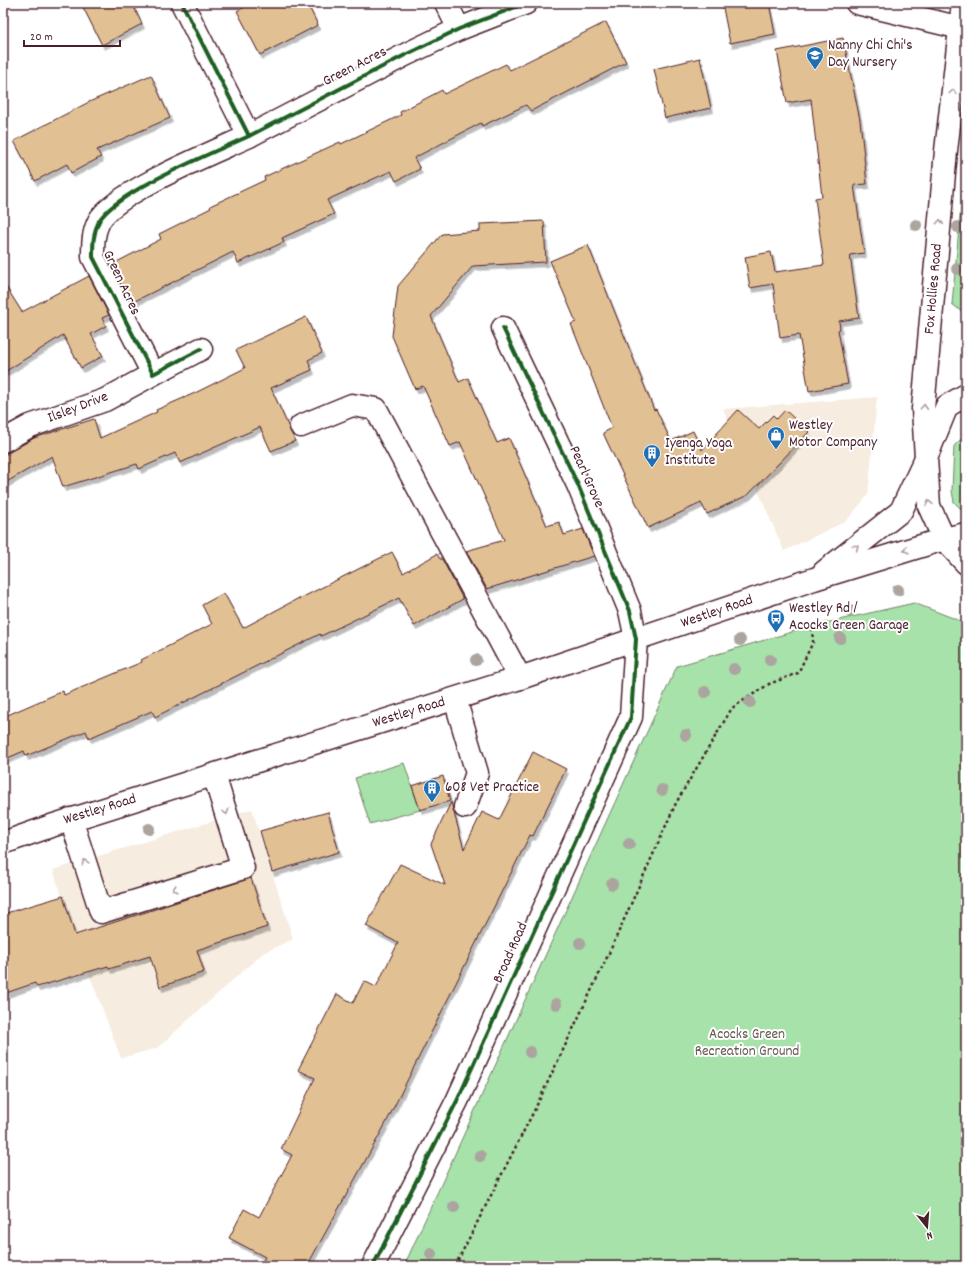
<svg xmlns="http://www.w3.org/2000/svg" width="969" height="1269" viewBox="0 0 969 1269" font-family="Dekko,sans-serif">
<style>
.built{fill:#f6ecdf}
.green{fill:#a6e2a9;stroke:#78806a}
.building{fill:#e1c193;stroke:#4a1f2b;filter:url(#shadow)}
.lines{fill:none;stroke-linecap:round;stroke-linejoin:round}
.minor-casing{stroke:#4a1f2b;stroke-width:25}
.major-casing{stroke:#4a1f2b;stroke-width:25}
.path{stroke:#4a1f2b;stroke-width:2.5;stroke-dasharray:3 3;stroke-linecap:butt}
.minor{stroke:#fff;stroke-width:22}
.major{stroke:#fff;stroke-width:22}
.cycleway-casing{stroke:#fff;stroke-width:6}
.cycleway{stroke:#1b5e20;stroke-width:4}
.tree{fill:#aba49f}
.oneway{stroke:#ae9aa0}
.labels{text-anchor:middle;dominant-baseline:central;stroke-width:4;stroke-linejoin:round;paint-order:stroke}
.poi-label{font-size:15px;fill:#4a1f2b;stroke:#fff;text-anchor:start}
.street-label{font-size:15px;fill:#4a1f2b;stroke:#fff}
.park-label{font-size:15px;fill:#665a51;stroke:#fff}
</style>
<defs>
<filter id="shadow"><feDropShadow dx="2.5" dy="4.5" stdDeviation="0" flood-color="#0004"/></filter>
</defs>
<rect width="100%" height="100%" fill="#fff"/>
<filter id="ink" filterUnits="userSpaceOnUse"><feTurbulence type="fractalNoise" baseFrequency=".025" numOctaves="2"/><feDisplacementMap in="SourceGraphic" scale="8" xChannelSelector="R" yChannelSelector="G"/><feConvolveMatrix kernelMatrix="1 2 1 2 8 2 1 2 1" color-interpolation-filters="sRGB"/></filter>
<g filter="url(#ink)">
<!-- built -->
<g class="built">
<path d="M 877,397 L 868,495 L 846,521 L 784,551 L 723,409 Z"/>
<path d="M 252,809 L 293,939 L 263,953 L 157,1048 L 121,1058 L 79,947 L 53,870 Z"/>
</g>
<!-- green -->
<g class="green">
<path d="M 966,153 L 966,314 L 965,314 L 952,304 Z"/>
<path d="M 966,437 L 966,514 L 954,502 L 952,491 L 954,446 L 960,440 Z"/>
<path d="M 914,603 L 966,623 L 966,1266 L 404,1266 L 677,666 L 812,626 Z"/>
<path d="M 404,763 L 420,810 L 370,824 L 355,778 Z"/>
</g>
<!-- building -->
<g class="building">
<path d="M 81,3 L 132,3 L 142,24 L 102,45 Z"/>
<path d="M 253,3 L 307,3 L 318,25 L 260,55 L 237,11 Z"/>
<path d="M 722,3 L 769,3 L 775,34 L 730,43 Z"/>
<path d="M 606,22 L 626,62 L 531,111 L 526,105 L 482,126 L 481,123 L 414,158 L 420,169 L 396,181 L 391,171 L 327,200 L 334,214 L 282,238 L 284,242 L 258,254 L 238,263 L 233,252 L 131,303 L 111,265 L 161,239 L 159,234 L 211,208 L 210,206 L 265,180 L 264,177 L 340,142 L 341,144 L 401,115 L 400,112 L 442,90 L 444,94 L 506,64 L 510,70 Z"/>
<path d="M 843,38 L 860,120 L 867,184 L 854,185 L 864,253 L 850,255 L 859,318 L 839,321 L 840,329 L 838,330 L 848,384 L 809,391 L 799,335 L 780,338 L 773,284 L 750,288 L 745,257 L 771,252 L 775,272 L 824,265 L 815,198 L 822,197 L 811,99 L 787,103 L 777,51 Z"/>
<path d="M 700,58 L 711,108 L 665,118 L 654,69 Z"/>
<path d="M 151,75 L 170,118 L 97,150 L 101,157 L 71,173 L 67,164 L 35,181 L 14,141 L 89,102 Z"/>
<path d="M 544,221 L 546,262 L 473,266 L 431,316 L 459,382 L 468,378 L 497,443 L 509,438 L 547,526 L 559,522 L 564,535 L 583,529 L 594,556 L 487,589 L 466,551 L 504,540 L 460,442 L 450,446 L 423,386 L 415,389 L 392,336 L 398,286 L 442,234 L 480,231 L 480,224 Z"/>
<path d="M 588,245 L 654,410 L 656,409 L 671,441 L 693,431 L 702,450 L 738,410 L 759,429 L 773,415 L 777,419 L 785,410 L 809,432 L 748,495 L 707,514 L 701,503 L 648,528 L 603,433 L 612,428 L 571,324 L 576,322 L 550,261 Z"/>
<path d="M 89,276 L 109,315 L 102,318 L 106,326 L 91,334 L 103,356 L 81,368 L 63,335 L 3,373 L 3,282 L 22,312 Z"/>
<path d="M 306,317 L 322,353 L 308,360 L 312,370 L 271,388 L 295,441 L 271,451 L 260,427 L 180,463 L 175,453 L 139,469 L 137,464 L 63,487 L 52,456 L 3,484 L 3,456 L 34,438 L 94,419 L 100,438 L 157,412 L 156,410 L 195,393 L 245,368 L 236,350 Z"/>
<path d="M 392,552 L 403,573 L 437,554 L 440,559 L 442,559 L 463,599 L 414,626 L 399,598 L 321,636 L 320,634 L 155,717 L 152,711 L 89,738 L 86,731 L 26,756 L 24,751 L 3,760 L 3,717 L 63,691 L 64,695 L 142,662 L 141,660 L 212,624 L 202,605 L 224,593 L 243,628 L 299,598 L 299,599 Z"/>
<path d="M 533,752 L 566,769 L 533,836 L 530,835 L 385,1125 L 307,1266 L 260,1266 L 265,1257 L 229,1238 L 244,1209 L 259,1217 L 292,1155 L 281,1149 L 315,1078 L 298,1070 L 337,994 L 353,1003 L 364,981 L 376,987 L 398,943 L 366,926 L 400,864 L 445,885 L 431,844 L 451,802 L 464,849 L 482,812 L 499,820 Z"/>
<path d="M 443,776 L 450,801 L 420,810 L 412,786 Z"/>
<path d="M 328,812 L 339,852 L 272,872 L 260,831 Z"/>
<path d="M 251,878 L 267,927 L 197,950 L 204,972 L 160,987 L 150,956 L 109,969 L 108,966 L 37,987 L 35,983 L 3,994 L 3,914 L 63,896 L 75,935 Z"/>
</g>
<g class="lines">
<!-- minor casing -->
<g class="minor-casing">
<g id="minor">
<path d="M 182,3 L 249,136 C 215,152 116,191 99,221 C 93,233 93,244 93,257 L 153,374 L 201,349"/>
<path d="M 446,3 L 459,29"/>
<path d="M 857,3 L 961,28"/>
<path d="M 249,136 L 407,54 L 459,29 L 526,3"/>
<path d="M 301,426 L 352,405 L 376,409 L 520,678"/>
<path d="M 3,441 L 30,426 L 105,400 L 153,374"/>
<path d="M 455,699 L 477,773 L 465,807"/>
<path d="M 71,819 L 101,912 L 243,868 L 214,775"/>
<path d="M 373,1266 L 457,1101 L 631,717 L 636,639 L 630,611 L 578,485 L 503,328"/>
</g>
</g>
<!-- major casing -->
<g class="major-casing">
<g id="major">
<path d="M 963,3 L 946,151 L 923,409 L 929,506 L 944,539 L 966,563"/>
<path d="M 824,572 L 901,511 L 925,460 L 947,406 L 966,395"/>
<path d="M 3,843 L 51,826 L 520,678 L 814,579 L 944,539 L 966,534"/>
</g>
</g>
<!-- path -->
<path class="path" d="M 455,1266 L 535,1109 L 610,951 L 676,803 L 732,708 L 769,684 L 798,673 L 813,642 L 812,626"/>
<!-- minor -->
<use href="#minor" class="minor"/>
<!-- major -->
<use href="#major" class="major"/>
<!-- cycleway casing -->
<g class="cycleway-casing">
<g id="cycleway">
<path d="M 182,3 L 249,136 C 215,152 116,191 99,221 C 93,233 93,244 93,257 L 153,374 L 201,349"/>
<path d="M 249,136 L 407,54 L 459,29 L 526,3"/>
<path d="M 373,1266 L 457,1101 L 631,717 L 636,639 L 630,611 L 578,485 L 503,328"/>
</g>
</g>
<!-- cycleway -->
<use href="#cycleway" class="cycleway"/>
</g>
<!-- trees -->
<g class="tree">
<circle cx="916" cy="225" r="6"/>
<circle cx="958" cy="227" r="6"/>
<circle cx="957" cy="269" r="6"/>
<circle cx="898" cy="590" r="6"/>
<circle cx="850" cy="611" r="6"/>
<circle cx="840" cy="638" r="6"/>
<circle cx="740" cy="640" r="6"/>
<circle cx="476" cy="660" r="6"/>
<circle cx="770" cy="660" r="6"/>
<circle cx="734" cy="669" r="6"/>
<circle cx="705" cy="692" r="6"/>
<circle cx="750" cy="702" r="6"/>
<circle cx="686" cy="735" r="6"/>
<circle cx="662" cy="790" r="6"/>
<circle cx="149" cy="829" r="6"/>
<circle cx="629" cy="844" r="6"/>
<circle cx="612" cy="884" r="6"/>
<circle cx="580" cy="943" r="6"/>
<circle cx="556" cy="1004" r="6"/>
<circle cx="530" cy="1052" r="6"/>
<circle cx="480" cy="1156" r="6"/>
<circle cx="454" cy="1207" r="6"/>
<circle cx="431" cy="1254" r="6"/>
</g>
<!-- one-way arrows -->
<defs><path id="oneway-chevron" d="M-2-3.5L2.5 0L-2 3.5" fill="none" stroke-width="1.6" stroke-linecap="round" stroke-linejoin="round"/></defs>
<g class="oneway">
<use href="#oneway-chevron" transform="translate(953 92) rotate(-83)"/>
<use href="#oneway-chevron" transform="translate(940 222) rotate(-85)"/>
<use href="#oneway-chevron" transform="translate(924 407) rotate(-87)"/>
<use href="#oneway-chevron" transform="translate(929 503) rotate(-101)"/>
<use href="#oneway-chevron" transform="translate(856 547) rotate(-38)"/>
<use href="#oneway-chevron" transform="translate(906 550) rotate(163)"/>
<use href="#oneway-chevron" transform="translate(226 812) rotate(73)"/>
<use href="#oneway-chevron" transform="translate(85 862) rotate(-107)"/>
<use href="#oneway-chevron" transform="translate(175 889) rotate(163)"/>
</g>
</g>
<!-- icons -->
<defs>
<g id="school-pin" transform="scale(0.9)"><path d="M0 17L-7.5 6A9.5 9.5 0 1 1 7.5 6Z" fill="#1f6fb2" stroke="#fff"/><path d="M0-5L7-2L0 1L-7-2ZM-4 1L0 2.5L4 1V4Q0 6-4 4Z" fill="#fff"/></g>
<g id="shop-pin" transform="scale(0.9)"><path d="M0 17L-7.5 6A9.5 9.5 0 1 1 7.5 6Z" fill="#1f6fb2" stroke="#fff"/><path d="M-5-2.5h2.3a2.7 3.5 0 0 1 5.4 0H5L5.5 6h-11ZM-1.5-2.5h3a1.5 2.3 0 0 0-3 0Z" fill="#fff"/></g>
<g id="building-pin" transform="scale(0.9)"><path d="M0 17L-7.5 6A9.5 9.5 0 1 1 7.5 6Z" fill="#1f6fb2" stroke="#fff"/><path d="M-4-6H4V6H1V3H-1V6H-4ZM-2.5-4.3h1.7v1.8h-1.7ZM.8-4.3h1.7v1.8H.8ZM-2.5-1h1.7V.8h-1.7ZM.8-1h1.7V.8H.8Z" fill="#fff"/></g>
<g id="bus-pin" transform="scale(0.9)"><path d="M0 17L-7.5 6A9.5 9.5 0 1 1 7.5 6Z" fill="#1f6fb2" stroke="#fff"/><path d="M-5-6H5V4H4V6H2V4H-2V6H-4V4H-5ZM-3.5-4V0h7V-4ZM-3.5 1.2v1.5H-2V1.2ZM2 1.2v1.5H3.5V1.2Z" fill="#fff"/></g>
</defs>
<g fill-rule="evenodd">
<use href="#school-pin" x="815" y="55"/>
<use href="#shop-pin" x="776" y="435"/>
<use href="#building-pin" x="652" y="453"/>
<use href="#bus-pin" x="776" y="618"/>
<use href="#building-pin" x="432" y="788"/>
</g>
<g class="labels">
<!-- poi labels -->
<g class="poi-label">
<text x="828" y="46">Nanny Chi Chi's<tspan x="828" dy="17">Day Nursery</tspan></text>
<text x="789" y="426">Westley<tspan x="789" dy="17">Motor Company</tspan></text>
<text x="665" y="444">Iyenga Yoga<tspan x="665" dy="17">Institute</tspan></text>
<text x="789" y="609">Westley Rd /<tspan x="789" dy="17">Acocks Green Garage</tspan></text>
<text x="445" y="788">608 Vet Practice</text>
</g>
<!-- street labels -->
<g class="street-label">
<text transform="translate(355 67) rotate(-27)">Green Acres</text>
<text transform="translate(121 283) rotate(65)">Green Acres</text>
<text transform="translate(934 289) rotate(-85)">Fox Hollies Road</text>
<text transform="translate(78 408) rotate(-21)">Ilsley Drive</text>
<text transform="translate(586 477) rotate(66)">Pearl Grove</text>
<text transform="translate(717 612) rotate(-19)">Westley Road</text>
<text transform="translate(409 713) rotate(-17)">Westley Road</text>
<text transform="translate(100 810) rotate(-17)">Westley Road</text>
<text transform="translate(511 953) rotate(-66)">Broad Road</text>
</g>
<!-- park labels -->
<g class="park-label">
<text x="747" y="1035">Acocks Green<tspan x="747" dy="17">Recreation Ground</tspan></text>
</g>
</g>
<!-- margin -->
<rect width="969" height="1269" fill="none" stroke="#fff" stroke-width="16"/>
<rect x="8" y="8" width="953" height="1253" fill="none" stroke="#4a1f2b" stroke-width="1.5" filter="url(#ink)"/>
<!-- north arrow -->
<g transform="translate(927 1227) rotate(163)" stroke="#ffffff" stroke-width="3" paint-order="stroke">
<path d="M0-3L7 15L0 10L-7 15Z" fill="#4a1f2b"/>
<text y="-6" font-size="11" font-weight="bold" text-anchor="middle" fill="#4a1f2b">N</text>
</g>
<!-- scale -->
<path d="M24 40v6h96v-6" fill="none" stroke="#4a1f2b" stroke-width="2"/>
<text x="30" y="40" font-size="12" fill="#4a1f2b" stroke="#ffffff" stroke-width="3" paint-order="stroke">20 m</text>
</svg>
